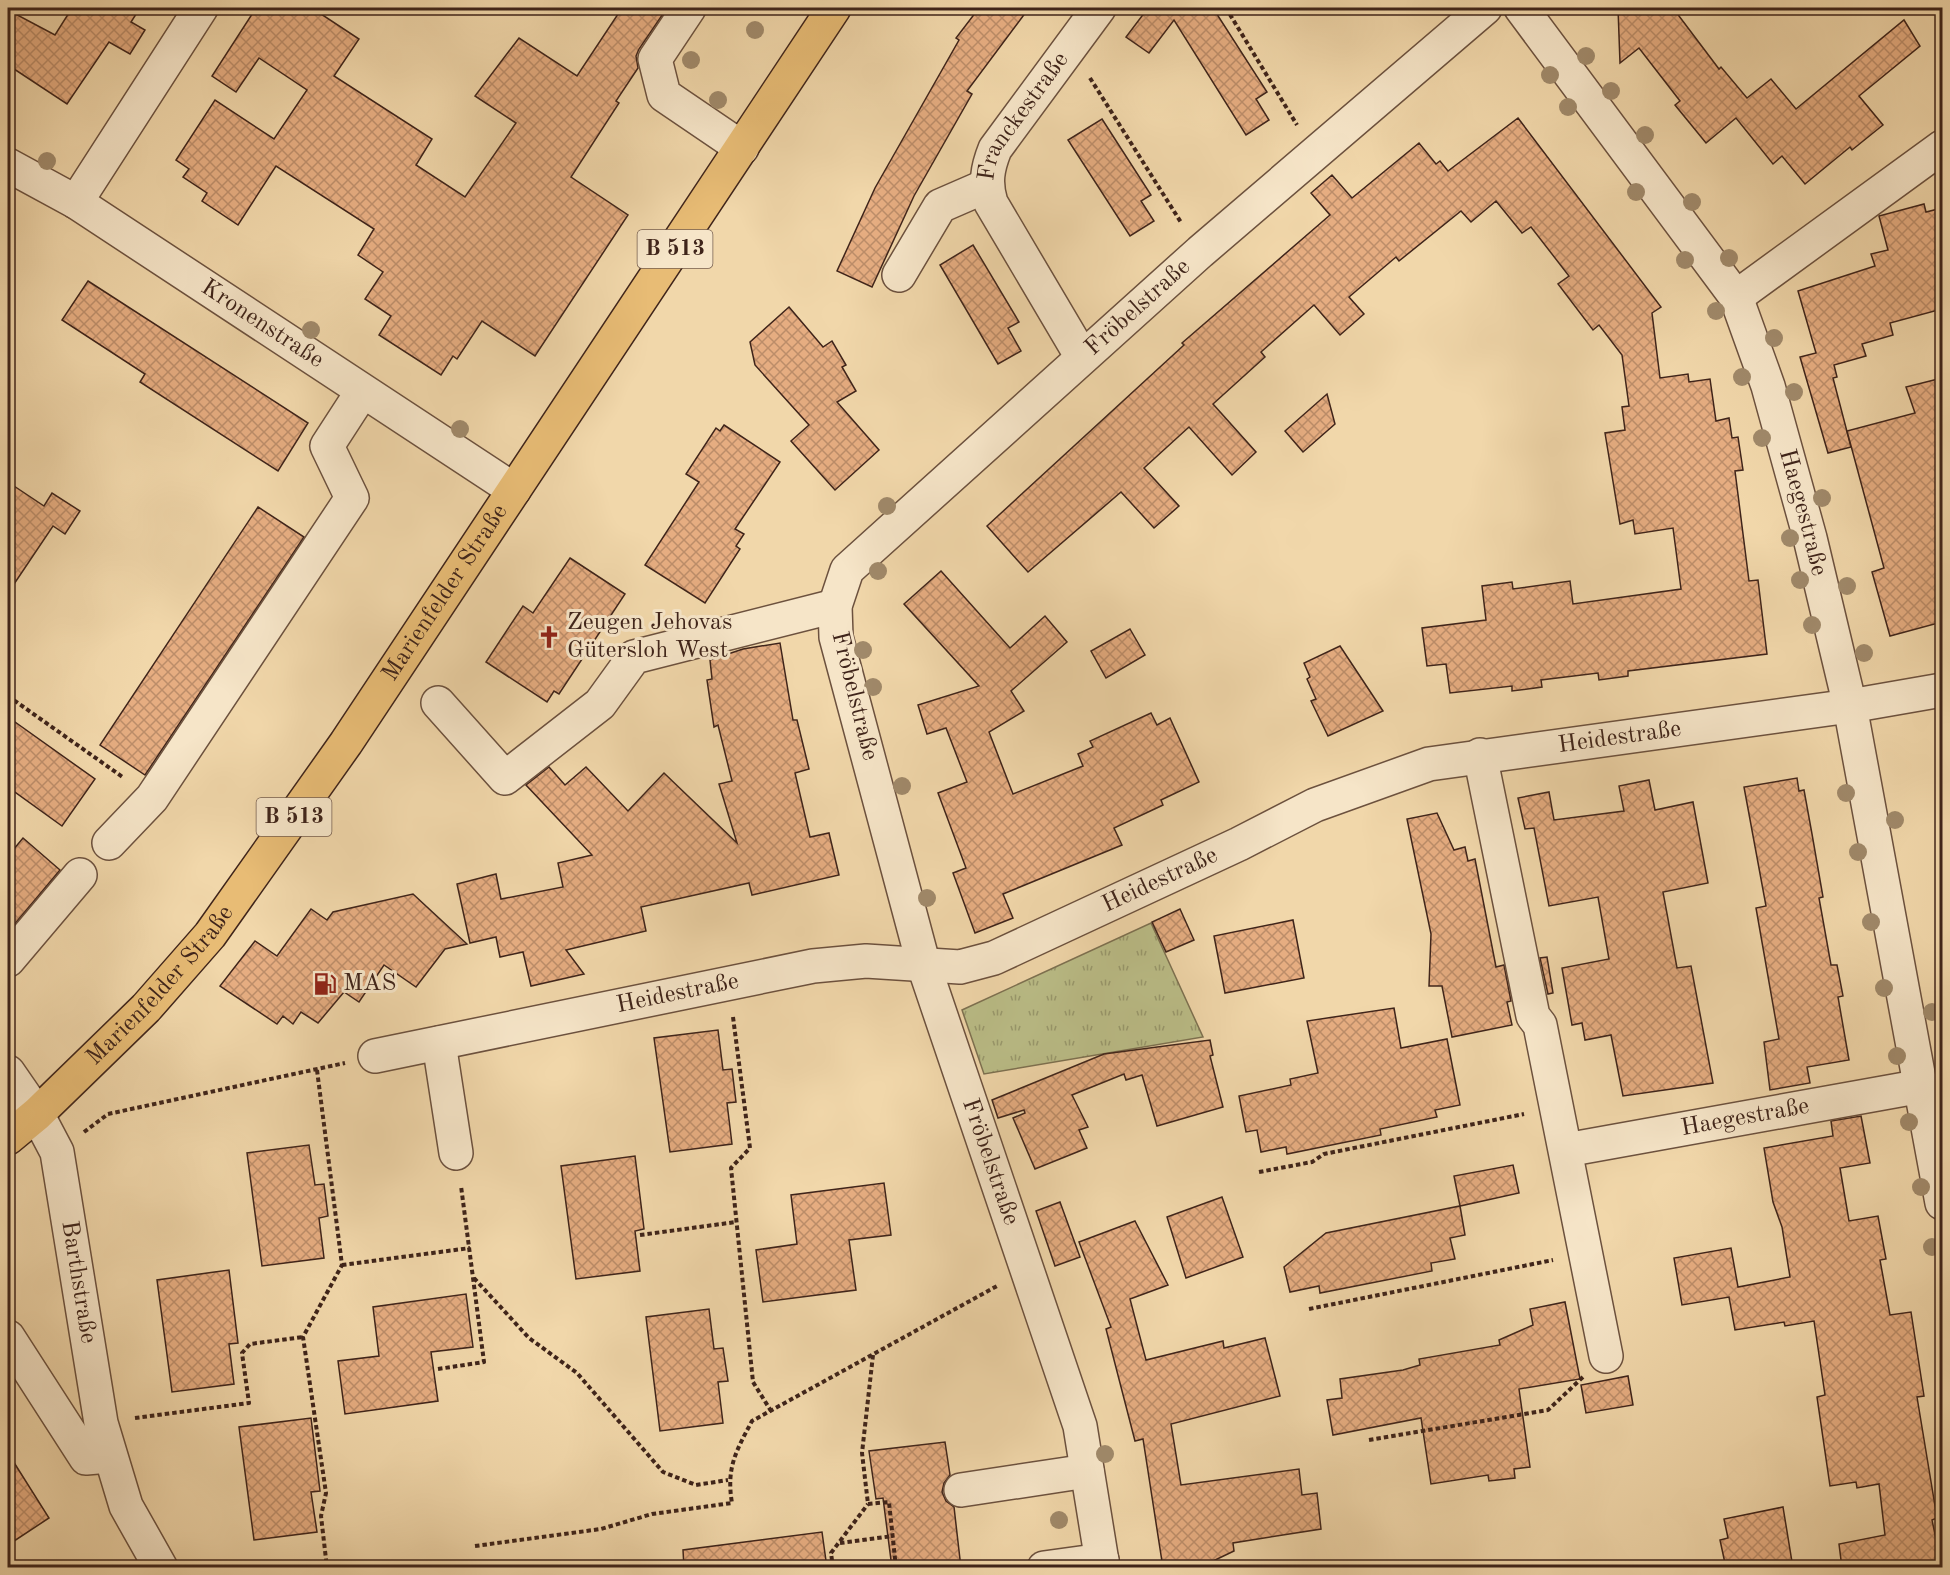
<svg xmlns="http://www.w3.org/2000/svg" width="1950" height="1575" viewBox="0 0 1950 1575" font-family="'Old Standard TT',serif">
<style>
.park{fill:url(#park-tufts);stroke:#7d7151;stroke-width:1.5}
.building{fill:url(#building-cross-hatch);stroke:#3f241a;stroke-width:1.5}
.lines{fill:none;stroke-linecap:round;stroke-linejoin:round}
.minor-casing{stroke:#6c513e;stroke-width:36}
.major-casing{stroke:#3f241a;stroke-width:36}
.path{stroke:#3f241a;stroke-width:4;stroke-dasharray:4.5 3;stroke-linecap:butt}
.minor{stroke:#f6e5c8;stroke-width:33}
.major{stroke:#e8bc75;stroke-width:33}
.tree{fill:#a0896a}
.labels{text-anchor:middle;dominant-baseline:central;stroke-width:6;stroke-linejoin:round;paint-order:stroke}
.shield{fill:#f6e5c8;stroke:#765e4e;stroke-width:1.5}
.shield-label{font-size:22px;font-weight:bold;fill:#3f241a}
.street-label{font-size:24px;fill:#3f241a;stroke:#f6e5c8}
.poi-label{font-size:24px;fill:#3f241a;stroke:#f6e5c8;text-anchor:start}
</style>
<defs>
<pattern id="park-tufts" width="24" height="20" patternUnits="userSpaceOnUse" patternTransform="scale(1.5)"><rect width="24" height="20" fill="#bbbe88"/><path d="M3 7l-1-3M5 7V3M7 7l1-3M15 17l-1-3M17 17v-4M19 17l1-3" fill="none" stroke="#999a6e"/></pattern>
<pattern id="building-cross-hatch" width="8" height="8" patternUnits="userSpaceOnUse" patternTransform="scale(1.5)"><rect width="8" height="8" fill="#e6ad81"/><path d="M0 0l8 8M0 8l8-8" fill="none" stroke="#bc8d69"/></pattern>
</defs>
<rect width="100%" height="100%" fill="#f1d7aa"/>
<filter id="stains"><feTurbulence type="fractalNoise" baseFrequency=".00333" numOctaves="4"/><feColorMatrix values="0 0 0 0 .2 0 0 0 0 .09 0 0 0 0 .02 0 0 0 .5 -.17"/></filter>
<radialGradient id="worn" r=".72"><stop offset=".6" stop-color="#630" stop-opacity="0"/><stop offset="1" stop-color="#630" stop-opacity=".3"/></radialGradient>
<!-- park -->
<path class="park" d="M 1151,923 L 1203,1037 L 984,1074 L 962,1010 Z"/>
<!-- building -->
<g class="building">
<path d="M 72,8 L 140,8 L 131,22 L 145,30 L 130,54 L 109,42 L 67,104 L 8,65 L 8,10 L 55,35 Z"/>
<path d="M 256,8 L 312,8 L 359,39 L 334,76 L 432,139 L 416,165 L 465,197 L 516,123 L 475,96 L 519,38 L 577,76 L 622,8 L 667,8 L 639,49 L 636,56 L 638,68 L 616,101 L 619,103 L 571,177 L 628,215 L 535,356 L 482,321 L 457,359 L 453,356 L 441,375 L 379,335 L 391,316 L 365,299 L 383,272 L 358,255 L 374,229 L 276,166 L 238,225 L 202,201 L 207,193 L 183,177 L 189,169 L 176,160 L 215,100 L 274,139 L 307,90 L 259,58 L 236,92 L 212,76 Z"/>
<path d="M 979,8 L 1029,8 L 967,91 L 972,94 L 914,196 L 872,287 L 837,271 L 875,188 L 959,40 L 956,38 Z"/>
<path d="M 1148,8 L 1213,8 L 1267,92 L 1256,99 L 1269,120 L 1246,135 L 1174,20 L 1149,53 L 1126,37 Z"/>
<path d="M 1618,8 L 1673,8 L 1719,69 L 1721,67 L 1747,98 L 1771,79 L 1796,109 L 1904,20 L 1920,46 L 1859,96 L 1883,125 L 1852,150 L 1850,147 L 1805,184 L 1782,156 L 1773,164 L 1736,118 L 1706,143 L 1675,105 L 1680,101 L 1639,48 L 1620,63 Z"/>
<path d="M 1518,118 L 1661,307 L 1652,313 L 1660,378 L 1688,374 L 1689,382 L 1710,379 L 1716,421 L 1729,418 L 1732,438 L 1738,437 L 1743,470 L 1735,471 L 1749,581 L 1758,580 L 1767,654 L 1628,671 L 1628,676 L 1599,680 L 1598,673 L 1541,680 L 1542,687 L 1512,691 L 1512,686 L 1450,693 L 1446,664 L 1427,666 L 1422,628 L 1486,620 L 1482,586 L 1512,582 L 1513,589 L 1570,581 L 1573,604 L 1681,589 L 1673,528 L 1635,534 L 1633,520 L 1620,524 L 1605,433 L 1625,430 L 1622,407 L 1629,406 L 1622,355 L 1599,325 L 1593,330 L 1558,284 L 1569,276 L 1531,227 L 1522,233 L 1496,201 L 1471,222 L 1461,211 L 1399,261 L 1396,257 L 1349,297 L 1364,314 L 1340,335 L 1314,305 L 1261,352 L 1265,357 L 1213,404 L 1256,452 L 1232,475 L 1189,427 L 1144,468 L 1179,506 L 1154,528 L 1121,492 L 1028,572 L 987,526 L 1184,345 L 1182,343 L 1330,215 L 1311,193 L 1332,175 L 1352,198 L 1419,143 L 1436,164 L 1440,161 L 1448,171 Z"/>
<path d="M 1102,119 L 1151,195 L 1141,201 L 1154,221 L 1130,236 L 1068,140 Z"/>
<path d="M 1924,204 L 1926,212 L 1942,208 L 1942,309 L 1890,323 L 1893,335 L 1862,344 L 1866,356 L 1834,365 L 1837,377 L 1833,378 L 1851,447 L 1828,453 L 1800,357 L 1816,353 L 1798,291 L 1875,266 L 1871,254 L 1888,250 L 1879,216 Z"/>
<path d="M 973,245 L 1019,322 L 1008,328 L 1021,351 L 998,364 L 940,265 Z"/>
<path d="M 88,281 L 308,423 L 278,471 L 140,382 L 145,374 L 62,320 Z"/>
<path d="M 789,307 L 823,347 L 832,341 L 846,365 L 842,367 L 856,391 L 837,402 L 879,450 L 835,490 L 791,441 L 809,425 L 755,365 L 750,342 Z"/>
<path d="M 1942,378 L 1942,622 L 1890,636 L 1872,572 L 1884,568 L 1847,431 L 1915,413 L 1906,387 Z"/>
<path d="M 1327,394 L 1335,424 L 1303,452 L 1285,431 Z"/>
<path d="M 724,425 L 780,462 L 735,529 L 744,534 L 736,546 L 740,549 L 705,603 L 645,565 L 699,482 L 686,474 L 716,428 L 720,431 Z"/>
<path d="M 8,482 L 44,506 L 52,493 L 80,511 L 65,534 L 53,526 L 8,593 Z"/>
<path d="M 258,507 L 304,537 L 145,775 L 100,745 Z"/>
<path d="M 570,558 L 625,594 L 559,694 L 554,691 L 547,702 L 486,662 L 523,606 L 533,613 Z"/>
<path d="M 941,571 L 1010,648 L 1045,616 L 1067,642 L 1011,691 L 1024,711 L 989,732 L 1013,794 L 1083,766 L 1078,754 L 1093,747 L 1090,741 L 1151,713 L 1157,725 L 1170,718 L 1199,782 L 1161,800 L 1163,805 L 1114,828 L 1122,845 L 1003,894 L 1013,918 L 975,933 L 953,873 L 966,868 L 938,793 L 967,782 L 946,728 L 927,734 L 918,705 L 979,686 L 904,604 Z"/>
<path d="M 1130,629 L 1145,655 L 1106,678 L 1091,651 Z"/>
<path d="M 780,643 L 793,720 L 797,720 L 809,769 L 795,773 L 810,837 L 829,833 L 839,875 L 752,895 L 749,883 L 641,907 L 646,931 L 566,950 L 584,974 L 531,986 L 523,952 L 500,957 L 496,937 L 470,943 L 457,884 L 496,874 L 501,899 L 563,887 L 558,863 L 592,855 L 526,785 L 549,767 L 565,785 L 586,767 L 628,811 L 664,773 L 737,843 L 719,784 L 732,781 L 718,725 L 714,727 L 707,680 L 712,679 L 710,660 L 743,649 Z"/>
<path d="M 1340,646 L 1383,711 L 1328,736 L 1311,701 L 1316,699 L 1307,679 L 1310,677 L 1304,663 Z"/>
<path d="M 8,717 L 95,779 L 62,826 L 8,787 Z"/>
<path d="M 1797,778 L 1799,791 L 1804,790 L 1812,834 L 1823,897 L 1819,898 L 1831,965 L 1837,965 L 1843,996 L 1838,997 L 1849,1060 L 1807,1067 L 1810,1083 L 1770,1090 L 1764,1042 L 1779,1039 L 1756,908 L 1766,906 L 1744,787 Z"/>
<path d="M 1649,780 L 1655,810 L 1693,802 L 1708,883 L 1663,892 L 1677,968 L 1691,966 L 1713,1083 L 1623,1096 L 1611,1035 L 1585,1040 L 1582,1023 L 1572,1025 L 1562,968 L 1609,959 L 1598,897 L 1549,906 L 1534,828 L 1525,829 L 1518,798 L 1549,792 L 1554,820 L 1624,811 L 1619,786 Z"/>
<path d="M 1437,813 L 1454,850 L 1465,847 L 1468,861 L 1475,859 L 1496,967 L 1504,965 L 1511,1001 L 1507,1002 L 1512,1025 L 1452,1037 L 1442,986 L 1429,986 L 1431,934 L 1407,819 Z"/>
<path d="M 23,838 L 60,870 L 8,932 L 8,856 Z"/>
<path d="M 413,894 L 467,944 L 445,949 L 416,987 L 384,965 L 359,1002 L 344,992 L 318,1023 L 301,1012 L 293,1024 L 283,1016 L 277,1024 L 220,986 L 255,941 L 277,956 L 311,909 L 327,920 L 333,912 Z"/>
<path d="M 1180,909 L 1194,940 L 1166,952 L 1152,922 Z"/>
<path d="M 1293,920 L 1304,978 L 1225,993 L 1214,936 Z"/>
<path d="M 1547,957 L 1553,993 L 1548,994 L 1540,958 Z"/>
<path d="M 1394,1008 L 1401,1048 L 1447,1039 L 1460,1105 L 1435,1110 L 1437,1117 L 1380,1129 L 1381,1135 L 1287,1154 L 1286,1147 L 1261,1152 L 1257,1130 L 1246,1132 L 1239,1096 L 1291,1085 L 1290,1079 L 1318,1073 L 1307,1021 Z"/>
<path d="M 718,1030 L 723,1070 L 732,1069 L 736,1102 L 727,1103 L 732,1144 L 670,1152 L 654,1038 Z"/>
<path d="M 1210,1040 L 1213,1055 L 1210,1056 L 1223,1107 L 1157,1126 L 1142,1075 L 1126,1080 L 1124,1074 L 1072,1095 L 1088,1127 L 1079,1130 L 1087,1148 L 1035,1169 L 1013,1118 L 1025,1113 L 1024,1110 L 998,1118 L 992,1100 L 1104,1054 Z"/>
<path d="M 1861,1116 L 1870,1163 L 1840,1168 L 1849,1221 L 1878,1216 L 1886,1259 L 1880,1260 L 1890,1315 L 1911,1312 L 1924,1396 L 1917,1397 L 1937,1518 L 1932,1520 L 1942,1568 L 1842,1568 L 1839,1544 L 1885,1535 L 1879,1484 L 1857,1488 L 1856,1482 L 1830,1486 L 1817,1397 L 1825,1395 L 1814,1321 L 1785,1326 L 1784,1322 L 1735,1330 L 1729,1297 L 1682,1305 L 1674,1258 L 1731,1248 L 1738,1287 L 1790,1277 L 1782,1227 L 1773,1202 L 1764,1148 L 1833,1136 L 1831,1121 Z"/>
<path d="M 309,1145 L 315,1185 L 324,1184 L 328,1216 L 319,1218 L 324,1258 L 262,1266 L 247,1153 Z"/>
<path d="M 635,1156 L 644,1229 L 635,1231 L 640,1271 L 576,1279 L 561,1166 Z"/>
<path d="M 1513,1165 L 1519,1193 L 1460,1206 L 1454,1176 Z"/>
<path d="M 884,1183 L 891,1235 L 849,1240 L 856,1290 L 763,1302 L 756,1250 L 797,1244 L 791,1195 Z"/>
<path d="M 1222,1197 L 1243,1257 L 1186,1278 L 1167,1217 Z"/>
<path d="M 1060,1202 L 1080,1257 L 1055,1266 L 1036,1211 Z"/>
<path d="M 1460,1206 L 1465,1235 L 1450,1238 L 1455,1259 L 1431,1263 L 1432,1271 L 1320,1293 L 1319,1286 L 1290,1292 L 1284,1267 L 1326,1233 Z"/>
<path d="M 1135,1221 L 1168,1285 L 1130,1299 L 1146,1360 L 1223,1341 L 1224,1348 L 1265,1338 L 1280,1396 L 1171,1424 L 1181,1485 L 1299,1469 L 1302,1495 L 1317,1493 L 1321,1529 L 1233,1543 L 1234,1551 L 1211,1562 L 1163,1568 L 1143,1439 L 1135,1441 L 1106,1329 L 1111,1327 L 1079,1242 Z"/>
<path d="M 229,1270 L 238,1343 L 229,1344 L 234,1384 L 172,1392 L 157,1280 Z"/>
<path d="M 466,1294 L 473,1347 L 431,1352 L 438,1401 L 345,1414 L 338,1361 L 379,1356 L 373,1307 Z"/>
<path d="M 1565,1302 L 1580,1379 L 1519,1389 L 1530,1467 L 1514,1469 L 1515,1478 L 1489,1481 L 1488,1475 L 1431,1484 L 1421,1418 L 1333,1435 L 1327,1400 L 1342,1398 L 1340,1379 L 1403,1370 L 1420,1365 L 1419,1359 L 1500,1345 L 1499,1340 L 1533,1325 L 1530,1309 Z"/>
<path d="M 709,1309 L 714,1349 L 723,1348 L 728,1381 L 718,1382 L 723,1423 L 660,1431 L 646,1317 Z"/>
<path d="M 1628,1376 L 1633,1405 L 1586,1413 L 1581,1385 Z"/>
<path d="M 311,1418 L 320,1491 L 311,1492 L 317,1532 L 254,1540 L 239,1427 Z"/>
<path d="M 945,1442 L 950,1475 L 944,1483 L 942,1492 L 946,1501 L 954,1507 L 961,1568 L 892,1568 L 883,1498 L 876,1499 L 869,1451 Z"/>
<path d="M 8,1453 L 49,1518 L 8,1545 Z"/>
<path d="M 1783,1507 L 1793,1568 L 1726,1568 L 1720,1540 L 1728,1538 L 1724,1519 Z"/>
<path d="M 822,1532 L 827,1568 L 684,1568 L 683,1550 Z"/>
</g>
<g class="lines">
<!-- minor casing -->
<g class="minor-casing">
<g id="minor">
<path d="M 689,8 L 655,59 L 664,95 L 742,148"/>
<path id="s1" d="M 1521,8 L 1736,297 L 1768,386 L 1810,538 L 1850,706 L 1942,1203"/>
<path id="s2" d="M 8,165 L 76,202 L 514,490"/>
<path d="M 76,202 L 201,8"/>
<path d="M 899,275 L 940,206 L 986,186"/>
<path d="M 1736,297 L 1942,147"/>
<path id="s3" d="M 1082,357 L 991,203 C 985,183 987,169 995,149 L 1099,8"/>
<path d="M 438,703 L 505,778 L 600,704 L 634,657 L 835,606"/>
<path d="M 1480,755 L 1533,1016 L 1540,1025 L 1606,1356"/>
<path d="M 109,843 L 152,798 L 352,498 L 327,446 L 362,392"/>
<path d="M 8,960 L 80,875"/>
<path d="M 439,1043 L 456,1153"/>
<path id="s4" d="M 375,1056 L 813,966 L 866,961 L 960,967 L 994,958 L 1239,844 L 1315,805 L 1429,764 L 1850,706 L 1942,690"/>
<path id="s5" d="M 8,1072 L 37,1114 L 57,1152 L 101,1423 L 126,1506 L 161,1568"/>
<path id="s6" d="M 1566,1150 L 1922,1086"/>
<path d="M 8,1337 L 86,1458 L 109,1456"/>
<path d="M 961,1490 L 1087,1471"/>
<path d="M 1044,1568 L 1102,1560"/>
<path id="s7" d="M 1103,1568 L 1080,1426 L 924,966 L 836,637 L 835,606 L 847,570 L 1200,252 L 1485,8"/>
</g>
</g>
<!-- major casing -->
<g class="major-casing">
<g id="major">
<path id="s8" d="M 8,1138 L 37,1114 L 146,1008 L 210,935 L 346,743 L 834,8"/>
</g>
</g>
<!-- path -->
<g class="path">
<path d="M 1226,8 L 1297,125"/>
<path d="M 1090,78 L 1182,224"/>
<path d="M 8,696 L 124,778"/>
<path d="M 733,1017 L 750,1148 L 731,1168 L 753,1382 L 771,1411"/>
<path d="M 317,1070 L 342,1265 L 303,1337 L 326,1493 L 321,1516 L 327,1568"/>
<path d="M 84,1132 L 108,1114 L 345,1063"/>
<path d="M 1259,1172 L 1312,1162 L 1324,1154 L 1524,1114"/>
<path d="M 640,1235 L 736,1222"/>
<path d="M 342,1265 L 470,1248"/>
<path d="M 474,1278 L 529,1338 L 577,1373 L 663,1472 L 696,1485 L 728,1480"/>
<path d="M 1309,1309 L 1553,1260"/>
<path d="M 873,1355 L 862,1453 L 868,1504 L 889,1502 L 896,1568"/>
<path d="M 438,1369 L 484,1362 L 461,1186"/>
<path d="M 135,1418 L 249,1403 L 242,1353 L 250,1344 L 303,1337"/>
<path d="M 1369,1440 L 1548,1410 L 1583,1377"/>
<path d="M 840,1543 L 893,1536"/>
<path d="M 475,1546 L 601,1529 L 652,1514 L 732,1503 C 726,1468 736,1451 752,1421 L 997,1286"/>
<path d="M 833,1568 L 831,1553 L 868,1504"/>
</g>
<!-- minor -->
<use href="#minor" class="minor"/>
<!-- major -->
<use href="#major" class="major"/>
</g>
<!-- trees -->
<g class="tree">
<circle cx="755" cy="30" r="9"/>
<circle cx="1586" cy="56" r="9"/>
<circle cx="691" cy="60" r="9"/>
<circle cx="1550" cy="75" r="9"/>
<circle cx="1611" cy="91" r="9"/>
<circle cx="718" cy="100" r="9"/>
<circle cx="1568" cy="107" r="9"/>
<circle cx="1645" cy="135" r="9"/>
<circle cx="47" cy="161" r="9"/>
<circle cx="1636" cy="192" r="9"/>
<circle cx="1692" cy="202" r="9"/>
<circle cx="1729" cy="258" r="9"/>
<circle cx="1685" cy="260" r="9"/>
<circle cx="1716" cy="311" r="9"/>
<circle cx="311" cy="330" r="9"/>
<circle cx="1774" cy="338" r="9"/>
<circle cx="1742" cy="377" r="9"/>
<circle cx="1794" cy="392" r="9"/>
<circle cx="460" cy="429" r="9"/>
<circle cx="1762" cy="438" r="9"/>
<circle cx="1822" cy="498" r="9"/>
<circle cx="887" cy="506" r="9"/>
<circle cx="1790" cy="538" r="9"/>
<circle cx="878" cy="571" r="9"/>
<circle cx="1800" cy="580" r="9"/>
<circle cx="1847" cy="586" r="9"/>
<circle cx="1812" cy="625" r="9"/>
<circle cx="863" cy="650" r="9"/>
<circle cx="1864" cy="653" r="9"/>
<circle cx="873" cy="687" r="9"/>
<circle cx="902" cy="786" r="9"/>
<circle cx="1846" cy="793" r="9"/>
<circle cx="1895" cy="820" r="9"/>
<circle cx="1858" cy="852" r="9"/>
<circle cx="927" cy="898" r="9"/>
<circle cx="1871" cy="922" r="9"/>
<circle cx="1884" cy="988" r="9"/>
<circle cx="1932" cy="1012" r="9"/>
<circle cx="1897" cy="1056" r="9"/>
<circle cx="1909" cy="1122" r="9"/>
<circle cx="1921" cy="1187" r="9"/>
<circle cx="1932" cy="1247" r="9"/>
<circle cx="1105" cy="1454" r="9"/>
<circle cx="1059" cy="1520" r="9"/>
</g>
<!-- icons -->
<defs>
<g id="church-bare" transform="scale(1.8)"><path d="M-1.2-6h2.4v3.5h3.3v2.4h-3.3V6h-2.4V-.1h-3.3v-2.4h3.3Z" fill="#8f2418" stroke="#f6e5c8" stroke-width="2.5" paint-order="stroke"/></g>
<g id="fuel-bare" transform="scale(1.8)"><path d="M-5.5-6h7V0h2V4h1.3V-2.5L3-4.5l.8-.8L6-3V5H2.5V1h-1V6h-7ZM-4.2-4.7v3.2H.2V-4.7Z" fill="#8f2418" stroke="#f6e5c8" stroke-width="2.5" paint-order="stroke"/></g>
</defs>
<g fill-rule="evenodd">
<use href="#church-bare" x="549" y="637"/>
<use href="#fuel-bare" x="325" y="984"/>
</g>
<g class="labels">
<!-- shield labels -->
<g class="shield">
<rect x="637.5" y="230" width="75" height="38" rx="4.5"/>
<rect x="256.5" y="798" width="75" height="38" rx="4.5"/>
</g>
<g class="shield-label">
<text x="675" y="249">B 513</text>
<text x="294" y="817">B 513</text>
</g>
<!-- street labels -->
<g class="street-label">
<text stroke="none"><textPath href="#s3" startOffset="276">Franckestraße</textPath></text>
<text stroke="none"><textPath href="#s7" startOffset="1431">Fröbelstraße</textPath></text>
<text stroke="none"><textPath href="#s2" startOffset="300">Kronenstraße</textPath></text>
<text stroke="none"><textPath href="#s1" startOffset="586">Haegestraße</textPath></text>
<text stroke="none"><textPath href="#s8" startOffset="702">Marienfelder Straße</textPath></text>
<text transform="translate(854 696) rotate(76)">Fröbelstraße</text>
<text stroke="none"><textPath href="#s4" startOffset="1299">Heidestraße</textPath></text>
<text stroke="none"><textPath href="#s4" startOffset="813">Heidestraße</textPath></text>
<text stroke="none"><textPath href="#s8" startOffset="216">Marienfelder Straße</textPath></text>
<text stroke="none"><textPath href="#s4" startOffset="309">Heidestraße</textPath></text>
<text stroke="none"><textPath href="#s6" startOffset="182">Haegestraße</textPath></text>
<text transform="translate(990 1162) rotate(71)">Fröbelstraße</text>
<text stroke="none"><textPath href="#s5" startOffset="226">Barthstraße</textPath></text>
</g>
<!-- poi labels -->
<g class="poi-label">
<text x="567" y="623">Zeugen Jehovas<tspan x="567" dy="28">Gütersloh West</tspan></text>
<text x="343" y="984">MAS</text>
</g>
</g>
<!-- margin -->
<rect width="1950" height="1575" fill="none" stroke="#f1d7aa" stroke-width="30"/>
<rect x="9" y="9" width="1932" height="1557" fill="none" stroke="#3f241a" stroke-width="3"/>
<rect x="15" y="15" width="1920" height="1545" fill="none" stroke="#3f241a" stroke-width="1.5"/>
<rect width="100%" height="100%" filter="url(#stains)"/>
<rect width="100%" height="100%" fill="url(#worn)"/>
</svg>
